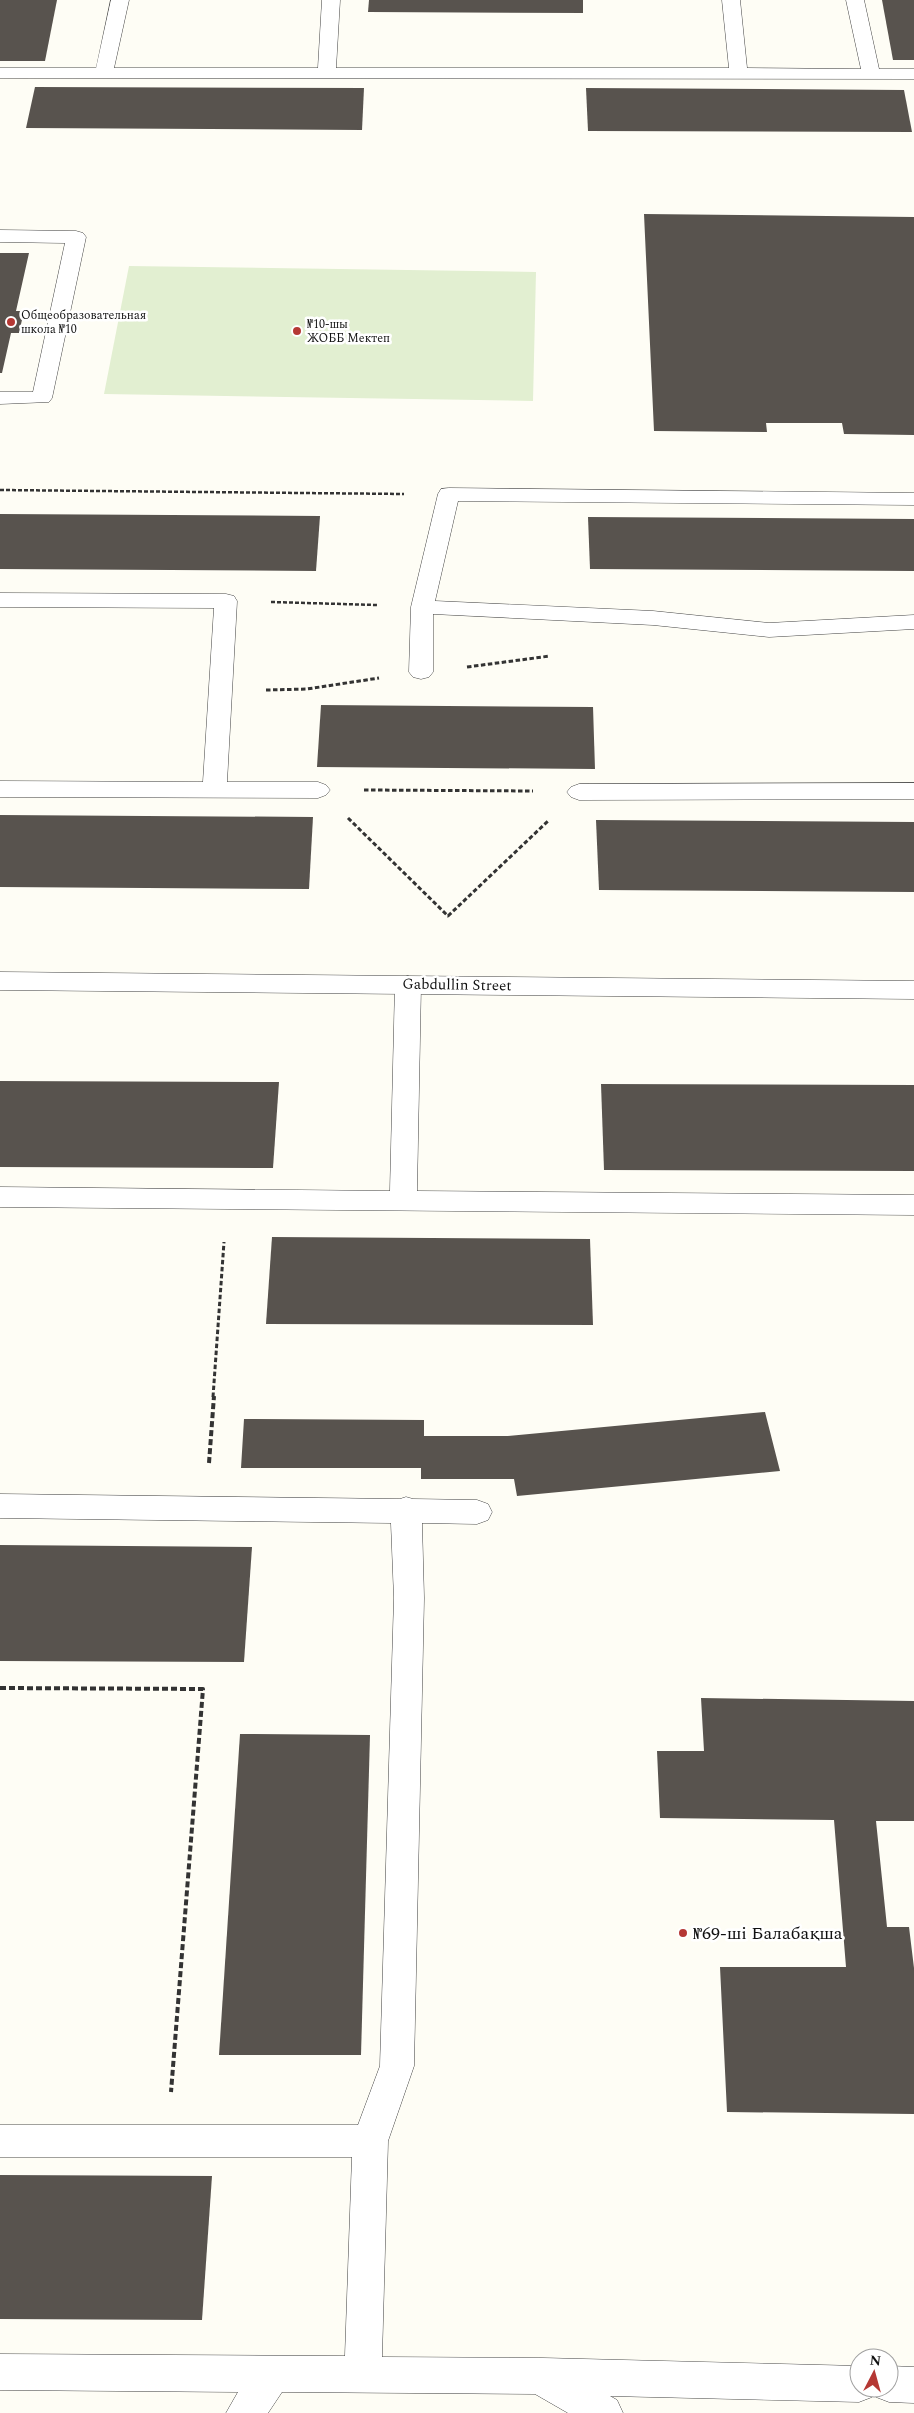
<svg xmlns="http://www.w3.org/2000/svg" width="914" height="2413" viewBox="0 0 914 2413" font-family="Spectral,serif">
<style>
.pitch{fill:#e2efd1}
.building{fill:#58534e}
.lines{fill:none;stroke-linecap:round;stroke-linejoin:round}
.lane-casing{stroke:#444;stroke-width:1}
.street-casing{stroke:#444;stroke-width:1}
.path-far2{stroke:#333;stroke-width:2.5;stroke-dasharray:4 2;stroke-linecap:butt}
.path-far1{stroke:#333;stroke-width:3;stroke-dasharray:4.5 2.5;stroke-linecap:butt}
.path{stroke:#333;stroke-width:4;stroke-dasharray:6 3;stroke-linecap:butt}
.lane{fill:#fff;fill-rule:evenodd}
.street{fill:#fff;fill-rule:evenodd}
.poi-dot{fill:#b53834;stroke:#fff;stroke-width:2}
.labels{text-anchor:middle;dominant-baseline:central;stroke-width:5;stroke-linejoin:round;paint-order:stroke}
.far-poi-label{font-size:12px;fill:#111;stroke:#fff;text-anchor:start}
.street-label{font-size:15px;fill:#111;stroke:#fff}
.near-poi-label{font-size:18px;fill:#111;stroke:#fff;text-anchor:start}
</style>
<rect width="100%" height="100%" fill="#fefdf5"/>
<!-- pitch -->
<path class="pitch" d="M 129,266 L 536,272 L 533,401 L 104,394 Z"/>
<!-- building -->
<g class="building">
<path d="M 0,0 L 57,0 L 45,61 L 0,61 Z"/>
<path d="M 369,0 L 583,0 L 583,13 L 368,12 Z"/>
<path d="M 882,0 L 914,0 L 914,60 L 893,60 Z"/>
<path d="M 35,87 L 364,88 L 362,130 L 26,128 Z"/>
<path d="M 586,88 L 904,90 L 912,132 L 588,131 Z"/>
<path d="M 644,214 L 914,217 L 914,435 L 844,434 L 842,423 L 766,423 L 767,432 L 654,431 Z"/>
<path d="M 0,253 L 29,253 L 16,311 L 24,311 L 19,333 L 11,333 L 2,373 L 0,373 Z"/>
<path d="M 0,514 L 320,516 L 316,571 L 0,569 Z"/>
<path d="M 588,517 L 914,519 L 914,571 L 590,569 Z"/>
<path d="M 321,705 L 593,707 L 595,769 L 317,767 Z"/>
<path d="M 0,815 L 313,817 L 309,889 L 0,887 Z"/>
<path d="M 596,820 L 914,822 L 914,892 L 599,890 Z"/>
<path d="M 0,1081 L 279,1082 L 273,1168 L 0,1167 Z"/>
<path d="M 601,1084 L 914,1085 L 914,1171 L 604,1170 Z"/>
<path d="M 272,1237 L 590,1239 L 593,1325 L 266,1324 Z"/>
<path d="M 765,1412 L 780,1471 L 517,1496 L 514,1479 L 421,1479 L 421,1468 L 241,1468 L 244,1419 L 424,1420 L 424,1436 L 508,1436 Z"/>
<path d="M 0,1545 L 252,1547 L 244,1662 L 0,1661 Z"/>
<path d="M 701,1698 L 914,1701 L 914,1821 L 876,1821 L 887,1927 L 909,1927 L 914,1968 L 914,2114 L 727,2112 L 720,1967 L 846,1967 L 834,1820 L 660,1818 L 657,1751 L 704,1751 Z"/>
<path d="M 240,1734 L 370,1735 L 361,2055 L 219,2055 Z"/>
<path d="M 0,2175 L 212,2176 L 202,2320 L 0,2319 Z"/>
</g>
<g class="lines">
<!-- lane casing -->
<g class="lane-casing">
<g id="lane">
<path d="M 111,0 L 129,0 L 114,68 L 318,68 L 322,0 L 340,0 L 336,68 L 729,68 L 722,0 L 740,0 L 747,68 L 861,69 L 846,0 L 864,0 L 879,69 L 914,69 L 914,79 L 0,78 L 0,68 L 96,68 Z"/>
<path d="M 0,230 L 76,231 L 83,233 L 86,237 L 52,398 L 49,402 L 0,404 L 0,392 L 33,392 L 65,243 L 0,242 Z"/>
<path d="M 449,488 L 914,493 L 914,505 L 458,501 L 435,601 L 653,611 L 769,623 L 914,615 L 914,629 L 769,637 L 653,625 L 433,614 L 433,672 L 429,677 L 421,679 L 413,677 L 409,672 L 411,607 L 438,494 L 441,489 Z"/>
<path d="M 0,593 L 226,594 L 234,596 L 237,601 L 227,782 L 318,782 L 326,785 L 330,790 L 326,795 L 318,798 L 0,797 L 0,781 L 203,782 L 214,608 L 0,607 Z"/>
<path d="M 914,783 L 914,799 L 579,800 L 571,797 L 567,792 L 571,787 L 579,784 Z"/>
<path d="M 408,976 L 417,979 L 421,985 L 417,1191 L 914,1195 L 914,1215 L 0,1207 L 0,1187 L 390,1191 L 395,985 L 399,979 Z"/>
<path d="M 0,1494 L 400,1499 L 406,1497 L 413,1499 L 477,1500 L 488,1504 L 492,1512 L 488,1520 L 477,1524 L 422,1523 L 424,1598 L 414,2066 L 388,2141 L 382,2357 L 543,2358 L 859,2366 L 859,2388 L 889,2388 L 889,2366 L 914,2367 L 914,2403 L 889,2402 L 876,2397 L 874,2393 L 872,2397 L 859,2402 L 610,2396 L 617,2400 L 623,2413 L 568,2413 L 535,2394 L 282,2392 L 268,2413 L 226,2413 L 238,2392 L 0,2390 L 0,2354 L 345,2356 L 352,2157 L 0,2157 L 0,2125 L 358,2125 L 380,2066 L 394,1598 L 391,1523 L 0,1518 Z"/>
</g>
</g>
<!-- street casing -->
<g class="street-casing">
<path id="street" d="M 0,972 L 914,981 L 914,999 L 0,990 Z"/>
</g>
<!-- path-far2 -->
<g class="path-far2">
<path d="M 0,490 L 404,494"/>
<path d="M 271,602 L 377,605"/>
</g>
<!-- path-far1 -->
<g class="path-far1">
<path d="M 467,667 L 550,656"/>
<path d="M 266,690 L 307,689 L 379,678"/>
<path d="M 364,790 L 533,791"/>
<path d="M 348,818 L 448,916 L 548,821"/>
<path d="M 213,1397 L 224,1242"/>
</g>
<!-- path -->
<g class="path">
<path d="M 209,1463 L 214,1396"/>
<path d="M 0,1688 L 203,1689 L 171,2092"/>
</g>
<!-- lane -->
<use href="#lane" class="lane"/>
<!-- street -->
<use href="#street" class="street"/>
</g>
<!-- markers -->
<g class="poi-dot">
<circle cx="11" cy="322" r="5"/>
<circle cx="297" cy="331" r="5"/>
<circle cx="683" cy="1933" r="5"/>
</g>
<g class="labels">
<!-- far-poi labels -->
<g class="far-poi-label">
<text x="21" y="315">Общеобразовательная<tspan x="21" dy="14">школа №10</tspan></text>
<text x="307" y="324">№10-шы<tspan x="307" dy="14">ЖОББ Мектеп</tspan></text>
</g>
<!-- street labels -->
<g class="street-label">
<text transform="translate(457 985) rotate(1)">Gabdullin Street</text>
</g>
<!-- near-poi labels -->
<g class="near-poi-label">
<text x="693" y="1933">№69-ші Балабақша</text>
</g>
</g>
<!-- north arrow -->
<g transform="translate(874 2373) rotate(6)"><circle r="24" fill="#ffffff" stroke="#a0a0a0"/>
<path d="M0-4L9 19L0 12L-9 19Z" fill="#b53834"/>
<text y="-8" font-size="14" font-weight="bold" text-anchor="middle" fill="#111111">N</text>
</g>
</svg>
